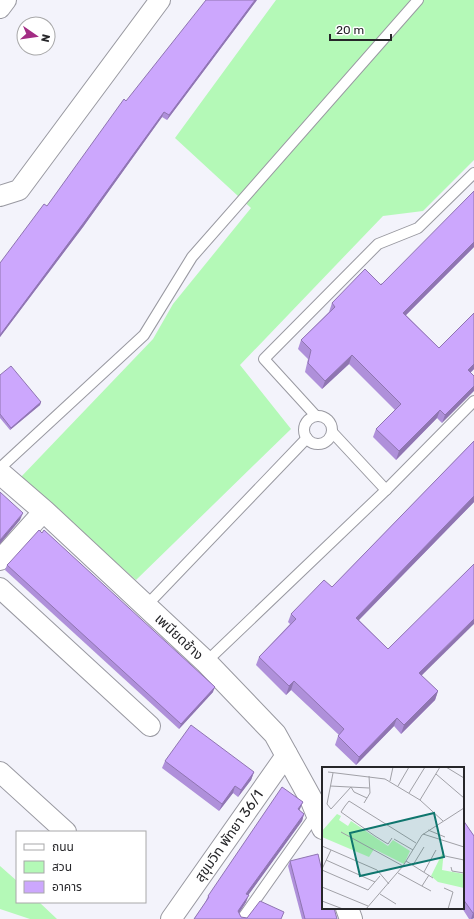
<svg xmlns="http://www.w3.org/2000/svg" width="474" height="919" viewBox="0 0 474 919" font-family="Rubik,'Noto Sans Thai',sans-serif">
<style>
.green{fill:#b4f9b7}
.lines{fill:none;stroke-linecap:round;stroke-linejoin:round}
.service-casing{stroke:#9999a1;stroke-width:12}
.minor-casing{stroke:#9999a1;stroke-width:22}
.tertiary-casing{stroke:#9999a1;stroke-width:24}
.service{stroke:#fff;stroke-width:10}
.minor{stroke:#fff;stroke-width:20}
.tertiary{stroke:#fff;stroke-width:22}
.wall{fill:#af90da}
.shaded-wall{fill:#8f75b1}
.building{fill:#cca7fd;stroke:#8f75b1}
.labels{text-anchor:middle;dominant-baseline:central;stroke-width:3;stroke-linejoin:round;paint-order:stroke}
.street-label{font-size:14px;fill:#262629;stroke:#fff}
.inset-road{fill:none;stroke:#a1a1a7;stroke-width:1}
.view{fill:#0f766e;fill-opacity:0.15;stroke:#0f766e;stroke-width:2}
.inset-edge{fill:none;stroke:#262629;stroke-width:2}
</style>
<rect width="100%" height="100%" fill="#f3f3fb"/>
<!-- green -->
<g class="green">
<path d="M 276,0 L 474,0 L 474,160 L 423,211 L 383,216 L 240,365 L 291,429 L 136,580 L 20,478 L 153,339 L 173,304 L 251,208 L 175,138 Z"/>
<path d="M 0,866 L 17,881 L 17,902 L 39,902 L 57,919 L 30,919 L 0,909 Z"/>
</g>
<g class="lines">
<!-- service casing -->
<g class="service-casing">
<g id="service">
<circle cx="318" cy="430" r="14"/>
<path d="M 316,416 L 264,359 L 378,244 L 418,228 L 474,173"/>
<path d="M 332,432 L 386,490"/>
<path d="M 0,468 L 144,335 L 192,257 L 418,0"/>
<path d="M 146,606 L 307,438"/>
<path d="M 206,662 L 386,490 L 474,401"/>
<path d="M 242,919 L 316,814"/>
</g>
</g>
<!-- minor casing -->
<g class="minor-casing">
<g id="minor">
<path d="M 0,8 L 6,0"/>
<path d="M 0,196 L 19,190 L 160,0"/>
<path d="M 0,560 L 44,511"/>
<path d="M 0,588 L 150,726"/>
<path d="M 0,772 L 66,832"/>
<path d="M 171,919 L 287,754"/>
</g>
</g>
<!-- tertiary casing -->
<g class="tertiary-casing">
<g id="tertiary">
<path d="M 0,473 L 44,511 L 206,662 L 275,734 L 312,801 L 323,828"/>
<path d="M 347,908 L 351,919"/>
</g>
</g>
<!-- service -->
<use href="#service" class="service"/>
<!-- minor -->
<use href="#minor" class="minor"/>
<!-- tertiary -->
<use href="#tertiary" class="tertiary"/>
</g>
<!-- wall -->
<g class="wall">
<path d="M 257,0 L 167,120 L 162,117 L 83,227 L 0,337 L 0,263 L 47,206 L 126,101 Z"/>
<path d="M 474,247 L 406,315 L 439,348 L 474,313 L 474,369 L 471,372 L 442,423 L 437,418 L 396,460 L 373,437 L 376,429 L 395,410 L 349,364 L 322,389 L 305,372 L 308,359 L 298,349 L 301,340 L 329,312 L 332,303 Z"/>
<path d="M 0,375 L 41,402 L 40,405 L 10,430 L 0,418 Z"/>
<path d="M 474,441 L 474,502 L 359,620 L 388,649 L 422,676 L 438,691 L 435,700 L 401,734 L 394,726 L 356,765 L 335,745 L 338,736 L 339,735 L 291,690 L 286,695 L 256,665 L 259,657 L 290,624 L 288,622 L 291,614 L 332,587 Z"/>
<path d="M 7,565 L 213,692 L 179,729 L 5,570 Z"/>
<path d="M 165,761 L 254,772 L 251,780 L 238,797 L 233,793 L 219,811 L 162,768 Z"/>
<path d="M 303,802 L 299,810 L 304,814 L 302,821 L 248,895 L 246,902 L 239,913 L 241,917 L 247,918 L 282,919 L 194,919 L 205,903 L 208,896 Z"/>
<path d="M 463,820 L 474,836 L 474,918 L 473,919 L 469,919 L 462,908 L 463,908 Z"/>
<path d="M 290,861 L 323,908 L 337,919 L 302,919 L 288,866 Z"/>
</g>
<!-- shaded-wall -->
<g class="shaded-wall">
<path d="M 255,0 L 257,0 L 167,120 L 169,115 Z"/>
<path d="M 164,112 L 162,117 L 83,227 L 0,337 L 0,335 Z"/>
<path d="M 474,242 L 474,247 L 400,321 L 403,313 Z"/>
<path d="M 352,355 L 349,364 L 322,389 L 325,381 Z"/>
<path d="M 474,364 L 474,369 L 465,378 L 468,370 Z"/>
<path d="M 474,386 L 474,391 L 442,423 L 445,415 Z"/>
<path d="M 41,402 L 40,405 L 10,430 L 11,428 Z"/>
<path d="M 440,410 L 437,418 L 396,460 L 399,451 Z"/>
<path d="M 474,496 L 474,502 L 353,626 L 356,618 Z"/>
<path d="M 23,513 L 20,520 L 0,544 L 0,540 Z"/>
<path d="M 474,619 L 474,624 L 416,681 L 419,673 Z"/>
<path d="M 294,681 L 291,690 L 286,695 L 289,686 Z"/>
<path d="M 215,687 L 213,692 L 179,729 L 181,724 Z"/>
<path d="M 438,691 L 435,700 L 401,734 L 404,725 Z"/>
<path d="M 397,718 L 394,726 L 356,765 L 359,757 Z"/>
<path d="M 254,772 L 251,780 L 238,797 L 241,790 Z"/>
<path d="M 235,786 L 233,793 L 219,811 L 222,804 Z"/>
<path d="M 303,802 L 300,809 L 295,817 L 298,809 Z"/>
<path d="M 304,814 L 302,821 L 244,901 L 246,894 Z"/>
<path d="M 249,895 L 246,902 L 236,918 L 238,911 Z"/>
<path d="M 473,913 L 474,913 L 474,918 L 471,919 Z"/>
</g>
<!-- building -->
<g class="building">
<path d="M 206,0 L 255,0 L 169,115 L 164,112 L 85,221 L 0,335 L 0,263 L 44,204 L 47,206 L 124,99 L 126,101 Z"/>
<path d="M 474,191 L 474,242 L 403,313 L 439,348 L 474,313 L 474,364 L 468,370 L 474,376 L 474,386 L 445,415 L 440,410 L 399,451 L 376,429 L 401,404 L 352,355 L 325,381 L 308,363 L 311,350 L 301,340 L 335,307 L 332,303 L 365,269 L 381,285 Z"/>
<path d="M 11,366 L 41,402 L 11,428 L 0,414 L 0,375 Z"/>
<path d="M 474,441 L 474,496 L 356,618 L 388,649 L 474,564 L 474,619 L 419,673 L 438,691 L 404,725 L 397,718 L 359,757 L 338,736 L 344,729 L 294,681 L 289,686 L 259,657 L 296,619 L 291,614 L 324,580 L 332,587 Z"/>
<path d="M 0,492 L 23,513 L 0,540 Z"/>
<path d="M 39,530 L 42,533 L 44,530 L 215,687 L 181,724 L 7,565 L 10,562 Z"/>
<path d="M 191,725 L 254,772 L 241,790 L 235,786 L 222,804 L 165,761 Z"/>
<path d="M 282,787 L 303,802 L 298,809 L 304,814 L 246,894 L 249,895 L 238,911 L 241,917 L 247,918 L 260,901 L 284,912 L 281,919 L 194,919 L 209,897 L 208,896 Z"/>
<path d="M 463,820 L 474,836 L 474,913 L 473,913 L 463,899 Z"/>
<path d="M 318,854 L 323,875 L 323,908 L 334,908 L 337,919 L 305,919 L 290,861 Z"/>
</g>
<g class="labels">
<!-- street labels -->
<g class="street-label">
<text transform="translate(179 637) rotate(43)">เพนียดช้าง</text>
<text transform="translate(229 836) rotate(-55)">สุขุมวิท พัทยา 36/1</text>
</g>
</g>
<!-- overview -->
<g transform="translate(322 767)">
<rect width="142" height="142" fill="#f3f3fb"/>
<path d="M 15,47 L 19,49 L 17,53 L 26,59 L 29,54 L 66,79 L 71,73 L 88,84 L 82,97 L 52,82 L 47,90 L 0,70 L 0,64 ZM 122,83 L 120,103 L 142,107 L 142,121 L 116,115 L 109,109 Z" fill="#b4f9b7"/>
<path class="inset-road" d="M 124,0 L 142,11M 6,5 L 63,12 L 98,33 L 121,54M 11,6 L 5,37 L 9,42 L 29,20 L 32,25 L 45,31M 114,7 L 142,31M 68,14 L 71,0M 8,19 L 47,21M 76,19 L 87,0M 87,26 L 103,0M 98,33 L 118,0M 42,36 L 48,26 L 47,9M 106,63 L 123,70M 19,65 L 81,99M 101,67 L 142,80M 70,71 L 66,77 L 53,69 L 19,45 L 23,39 L 27,34 L 94,76M 72,72 L 91,83M 0,79 L 55,103 L 67,117M 123,89 L 142,93M 4,93 L 53,115M 84,94 L 111,111M 91,98 L 102,80M 129,100 L 130,104 L 142,106M 0,102 L 9,83M 0,103 L 46,123 L 58,109M 102,105 L 114,83M 76,106 L 109,124M 100,119 L 107,108M 0,120 L 46,139M 122,121 L 131,125 L 126,142M 58,127 L 74,137M 0,134 L 21,142M 44,142 L 81,99 L 100,68 L 142,41"/>
<path class="view" d="M 112,46 L 122,90 L 38,109 L 28,66 Z"/>
<rect width="142" height="142" class="inset-edge"/>
</g>
<!-- legend -->
<rect x="16" y="831" width="130" height="72" fill="#ffffff" stroke="#a8a8a9"/>
<rect x="24" y="844" width="20" height="6" fill="#ffffff" stroke="#a8a8a9"/>
<text x="52" y="851" font-size="12" fill="#262629">ถนน</text>
<rect x="24" y="861" width="20" height="12" fill="#b4f9b7" stroke="#a8a8a9"/>
<text x="52" y="871" font-size="12" fill="#262629">สวน</text>
<rect x="24" y="881" width="20" height="12" fill="#cca7fd" stroke="#a8a8a9"/>
<text x="52" y="891" font-size="12" fill="#262629">อาคาร</text>
<!-- north arrow -->
<g transform="translate(36 36) rotate(103)"><circle r="19" fill="#ffffff" stroke="#a8a8a9"/>
<path d="M0-3L7 15L0 10L-7 15Z" fill="#a32c84"/>
<text y="-6" font-size="11" font-weight="bold" text-anchor="middle" fill="#262629">N</text>
</g>
<!-- scale -->
<path d="M330 34v6h61v-6" fill="none" stroke="#262629" stroke-width="2"/>
<text x="336" y="34" font-size="12" fill="#262629" stroke="#ffffff" stroke-width="3" paint-order="stroke">20 m</text>
</svg>
